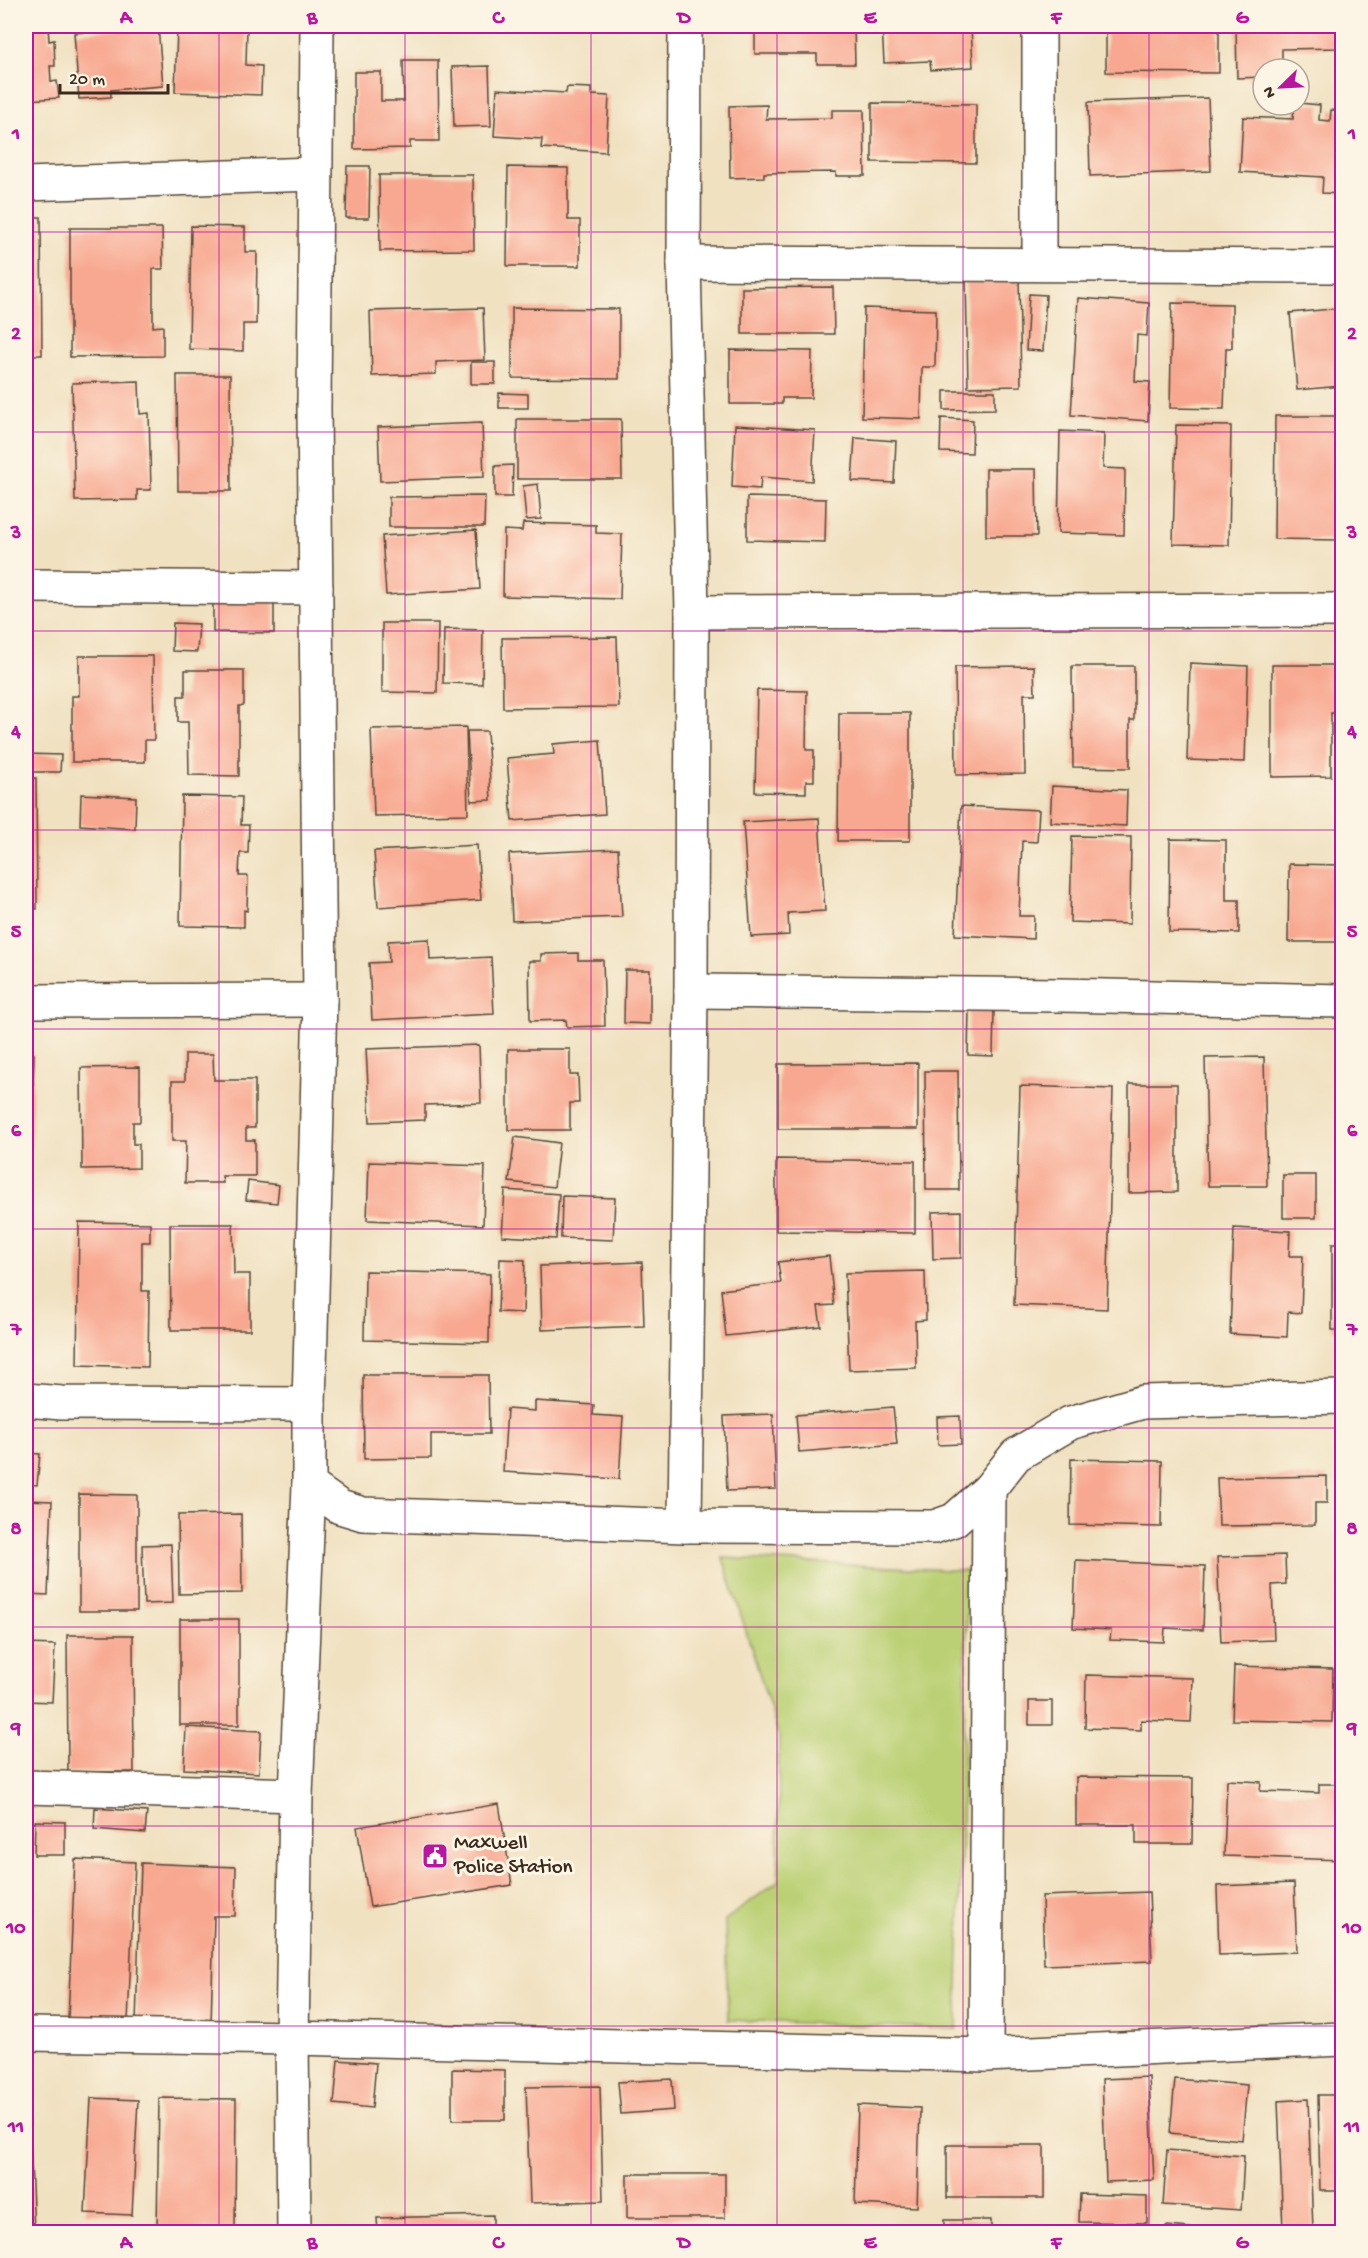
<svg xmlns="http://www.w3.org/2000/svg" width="1368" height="2258" viewBox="0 0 1368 2258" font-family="'Gochi Hand',sans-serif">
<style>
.green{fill:#bbd074;stroke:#7b7d49;stroke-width:1.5}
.building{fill:#f8a891}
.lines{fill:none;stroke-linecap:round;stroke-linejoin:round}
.minor-casing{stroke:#564536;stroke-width:36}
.minor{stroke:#fff;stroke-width:33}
.grid{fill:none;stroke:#b5179e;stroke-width:1.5;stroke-opacity:0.55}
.labels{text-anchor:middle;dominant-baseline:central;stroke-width:6;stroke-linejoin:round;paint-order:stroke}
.poi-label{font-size:21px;fill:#3b2a1e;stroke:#fcf5e5;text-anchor:start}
.neatline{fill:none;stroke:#b5179e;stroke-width:2}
.grid-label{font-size:20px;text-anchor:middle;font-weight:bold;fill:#b5179e}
</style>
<rect width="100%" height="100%" fill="#fcf5e5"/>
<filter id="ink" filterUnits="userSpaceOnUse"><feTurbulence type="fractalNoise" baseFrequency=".0167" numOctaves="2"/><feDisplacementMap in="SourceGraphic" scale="12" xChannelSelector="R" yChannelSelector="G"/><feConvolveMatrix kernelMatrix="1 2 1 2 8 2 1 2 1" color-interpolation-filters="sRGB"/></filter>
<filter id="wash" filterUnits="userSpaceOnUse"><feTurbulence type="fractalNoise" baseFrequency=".008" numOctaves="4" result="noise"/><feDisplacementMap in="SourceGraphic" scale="24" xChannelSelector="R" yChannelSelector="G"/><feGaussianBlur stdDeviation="1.35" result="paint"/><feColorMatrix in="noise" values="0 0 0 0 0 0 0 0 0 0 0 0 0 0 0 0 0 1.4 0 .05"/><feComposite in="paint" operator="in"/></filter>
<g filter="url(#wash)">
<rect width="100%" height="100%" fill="#f0e1c1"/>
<!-- green -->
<path class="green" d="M 723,1558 L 968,1571 L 957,2029 L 728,2020 L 725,1920 L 778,1881 L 779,1736 Z"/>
<g id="blocks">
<!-- building -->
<g class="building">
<path d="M 26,26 L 48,26 L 49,41 L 54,40 L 55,66 L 50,66 L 51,82 L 57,81 L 59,98 L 26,100 Z"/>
<path d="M 158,26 L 163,86 L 111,90 L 111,97 L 79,99 L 74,33 Z"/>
<path d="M 177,26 L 247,26 L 246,65 L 262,66 L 261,95 L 175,92 Z"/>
<path d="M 755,26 L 854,26 L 855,64 L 817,64 L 817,54 L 755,54 Z"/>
<path d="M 882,26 L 971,26 L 973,67 L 931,70 L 930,61 L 884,63 Z"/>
<path d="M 1106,26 L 1219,26 L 1219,73 L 1106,72 Z"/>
<path d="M 1236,26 L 1342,26 L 1342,48 L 1282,49 L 1282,69 L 1263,69 L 1263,77 L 1237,78 Z"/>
<path d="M 403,60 L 438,60 L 439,141 L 410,141 L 410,148 L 354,149 L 354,72 L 381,72 L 381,101 L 404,101 Z"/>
<path d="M 489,66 L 491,126 L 454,127 L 452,67 Z"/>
<path d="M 567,87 L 591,88 L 591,95 L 609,96 L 606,152 L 541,148 L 542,139 L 494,136 L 497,89 L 566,93 Z"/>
<path d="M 1208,98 L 1211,171 L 1090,176 L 1088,102 Z"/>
<path d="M 872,103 L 976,104 L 976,163 L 872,162 Z"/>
<path d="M 1299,103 L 1320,105 L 1319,120 L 1330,121 L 1331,110 L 1342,111 L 1342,194 L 1322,193 L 1323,177 L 1240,172 L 1243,117 L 1293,119 L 1294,105 Z"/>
<path d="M 767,105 L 766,119 L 832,118 L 832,110 L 864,110 L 865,176 L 836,176 L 836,172 L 764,173 L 764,177 L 730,178 L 729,106 Z"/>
<path d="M 347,166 L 370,166 L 369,218 L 346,218 Z"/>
<path d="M 508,167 L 568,168 L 568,220 L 580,220 L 580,266 L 507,266 Z"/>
<path d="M 379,175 L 473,175 L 474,250 L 380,251 Z"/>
<path d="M 26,217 L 41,217 L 42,355 L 26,355 Z"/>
<path d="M 191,226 L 245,227 L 245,252 L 257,252 L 256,324 L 243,324 L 243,351 L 189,349 Z"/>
<path d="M 70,228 L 162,228 L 163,269 L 153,269 L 153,327 L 163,326 L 163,356 L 70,357 Z"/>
<path d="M 1019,277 L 1021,386 L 968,387 L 966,279 Z"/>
<path d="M 833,287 L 834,334 L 742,334 L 742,288 Z"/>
<path d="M 1029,294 L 1046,295 L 1043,351 L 1026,350 Z"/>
<path d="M 1078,298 L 1149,303 L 1147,336 L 1137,335 L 1135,381 L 1150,382 L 1148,421 L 1071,415 Z"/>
<path d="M 1172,303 L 1232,304 L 1232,348 L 1226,348 L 1224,409 L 1170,408 Z"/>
<path d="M 483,308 L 485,360 L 436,362 L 436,374 L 372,376 L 370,311 Z"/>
<path d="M 512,308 L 619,309 L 619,379 L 512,378 Z"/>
<path d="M 864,308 L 936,310 L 935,367 L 922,367 L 921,419 L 862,417 Z"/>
<path d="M 1342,308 L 1342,386 L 1297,390 L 1290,313 Z"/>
<path d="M 730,350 L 812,351 L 811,398 L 782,398 L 782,404 L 730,404 Z"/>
<rect x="471" y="362" width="24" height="22"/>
<path d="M 177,375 L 230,375 L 231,491 L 178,491 Z"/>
<path d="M 139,381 L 140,414 L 149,413 L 151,490 L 137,490 L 137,500 L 75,501 L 72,383 Z"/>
<path d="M 944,391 L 995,391 L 995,409 L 944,410 Z"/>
<path d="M 499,393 L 528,394 L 528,408 L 499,408 Z"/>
<path d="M 1275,416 L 1340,416 L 1339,540 L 1274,539 Z"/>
<path d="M 941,418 L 973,420 L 972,453 L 940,452 Z"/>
<path d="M 517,419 L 621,419 L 622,479 L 517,479 Z"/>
<path d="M 482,423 L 484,477 L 380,481 L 378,427 Z"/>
<path d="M 735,425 L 815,430 L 812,481 L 761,477 L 760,489 L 732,487 Z"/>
<path d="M 1176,425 L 1231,426 L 1229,545 L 1173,544 Z"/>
<path d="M 1060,431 L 1104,433 L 1103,468 L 1125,469 L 1124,535 L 1058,533 Z"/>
<path d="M 855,438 L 896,441 L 894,483 L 852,481 Z"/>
<path d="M 513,465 L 512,497 L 495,497 L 495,466 Z"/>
<path d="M 986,469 L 1036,469 L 1037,536 L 986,536 Z"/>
<path d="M 538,484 L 541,519 L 526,520 L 523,486 Z"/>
<path d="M 485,496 L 484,527 L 389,527 L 389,497 Z"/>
<path d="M 747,497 L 826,499 L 825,542 L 747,540 Z"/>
<path d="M 523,523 L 596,525 L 596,533 L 622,534 L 620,599 L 503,596 L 504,530 L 522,531 Z"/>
<path d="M 476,530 L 480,589 L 386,595 L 382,536 Z"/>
<path d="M 213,600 L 274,600 L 274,633 L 213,632 Z"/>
<path d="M 173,623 L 199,624 L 197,652 L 172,651 Z"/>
<path d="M 382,623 L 438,623 L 437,693 L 382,692 Z"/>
<path d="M 444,629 L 483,630 L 482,684 L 443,683 Z"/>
<path d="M 617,637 L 619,707 L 503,708 L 502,638 Z"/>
<path d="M 79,656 L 153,656 L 154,740 L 145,740 L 145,762 L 72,762 L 72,696 L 79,696 Z"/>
<path d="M 1190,663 L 1248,666 L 1245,762 L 1187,760 Z"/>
<path d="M 1272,665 L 1342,665 L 1342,713 L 1331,713 L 1331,776 L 1272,777 Z"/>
<path d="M 1034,666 L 1035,694 L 1024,694 L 1025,774 L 956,775 L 955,667 Z"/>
<path d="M 1072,666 L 1134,666 L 1134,720 L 1130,720 L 1130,768 L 1073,767 Z"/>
<path d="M 185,670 L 244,670 L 244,705 L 239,706 L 239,776 L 189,775 L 188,722 L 178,722 L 178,696 L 185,696 Z"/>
<path d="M 757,690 L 807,691 L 806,750 L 814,750 L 814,781 L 806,781 L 806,793 L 755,792 Z"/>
<path d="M 839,713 L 910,713 L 910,841 L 838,841 Z"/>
<path d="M 466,727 L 468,814 L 374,816 L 371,729 Z"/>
<path d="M 467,731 L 487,731 L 491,800 L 471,801 Z"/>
<path d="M 600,740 L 605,814 L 512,821 L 507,758 L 554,754 L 553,744 Z"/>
<path d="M 26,754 L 61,755 L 60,772 L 26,772 Z"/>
<path d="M 26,778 L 36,778 L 37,909 L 26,909 Z"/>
<path d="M 1052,786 L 1127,790 L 1126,826 L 1050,822 Z"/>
<path d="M 81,794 L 136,797 L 135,829 L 80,825 Z"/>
<path d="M 182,796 L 242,797 L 241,825 L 249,825 L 248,853 L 240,853 L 239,876 L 248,876 L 247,911 L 244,910 L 244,927 L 180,926 Z"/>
<path d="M 961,806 L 1039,810 L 1037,842 L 1022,841 L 1019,916 L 1034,916 L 1033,939 L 955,935 Z"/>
<path d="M 819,818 L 825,911 L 788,913 L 789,935 L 751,937 L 743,822 Z"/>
<path d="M 1072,836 L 1131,837 L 1130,924 L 1070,922 Z"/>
<path d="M 1170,839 L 1226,840 L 1226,900 L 1239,900 L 1239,933 L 1169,932 Z"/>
<path d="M 477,845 L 481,900 L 378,907 L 374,851 Z"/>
<path d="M 618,849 L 622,917 L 512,921 L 509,854 Z"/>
<path d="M 1289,864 L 1342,865 L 1342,942 L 1288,942 Z"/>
<path d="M 429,939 L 430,960 L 491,957 L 494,1014 L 372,1020 L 369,963 L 389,962 L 388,941 Z"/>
<path d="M 578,953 L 578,960 L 603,960 L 605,1026 L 567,1027 L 566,1020 L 530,1021 L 529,961 L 541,961 L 541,954 Z"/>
<path d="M 625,970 L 650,970 L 650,1024 L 624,1023 Z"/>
<path d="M 969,1009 L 994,1009 L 993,1056 L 968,1055 Z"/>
<path d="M 479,1045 L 481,1103 L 425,1105 L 425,1120 L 370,1122 L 366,1049 Z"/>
<path d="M 508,1049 L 570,1049 L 570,1075 L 578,1075 L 579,1103 L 570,1103 L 570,1130 L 508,1130 Z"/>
<path d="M 26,1053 L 34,1054 L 31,1155 L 26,1155 Z"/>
<path d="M 185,1054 L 213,1054 L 214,1080 L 255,1080 L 255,1128 L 246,1128 L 246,1140 L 255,1140 L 255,1176 L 222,1176 L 223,1183 L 185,1183 L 186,1141 L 172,1141 L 172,1081 L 185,1081 Z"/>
<path d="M 1264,1057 L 1267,1186 L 1208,1186 L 1205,1058 Z"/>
<path d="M 918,1063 L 918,1129 L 778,1129 L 778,1064 Z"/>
<path d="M 140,1067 L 140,1122 L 133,1122 L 133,1144 L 139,1144 L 139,1168 L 82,1169 L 81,1068 Z"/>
<path d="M 925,1071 L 958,1071 L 959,1190 L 926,1190 Z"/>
<path d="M 1342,1075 L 1342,1105 L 1341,1105 L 1338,1076 Z"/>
<path d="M 1129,1084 L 1177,1084 L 1177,1192 L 1129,1193 Z"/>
<path d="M 1020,1086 L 1113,1089 L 1107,1309 L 1014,1305 Z"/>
<path d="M 515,1137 L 559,1143 L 554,1187 L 509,1182 Z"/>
<path d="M 776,1159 L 915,1161 L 915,1233 L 776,1231 Z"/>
<path d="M 369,1162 L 485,1166 L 483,1225 L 367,1220 Z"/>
<rect x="1283" y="1175" width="33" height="43"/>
<path d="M 248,1181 L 279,1185 L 277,1203 L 246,1200 Z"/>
<path d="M 505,1190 L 559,1194 L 556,1239 L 502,1236 Z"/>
<path d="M 562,1196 L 615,1198 L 613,1240 L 561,1238 Z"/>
<path d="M 961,1211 L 961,1258 L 933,1259 L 932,1212 Z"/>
<path d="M 79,1222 L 150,1223 L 150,1242 L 142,1242 L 142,1291 L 149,1291 L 148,1367 L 77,1365 Z"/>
<path d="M 170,1224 L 233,1224 L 234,1274 L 250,1274 L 250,1330 L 171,1330 Z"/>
<path d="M 1234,1228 L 1290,1231 L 1289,1256 L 1303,1256 L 1301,1313 L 1288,1312 L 1287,1337 L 1230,1334 Z"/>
<rect x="1332" y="1244" width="10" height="86"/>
<path d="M 829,1256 L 834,1305 L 818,1306 L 821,1326 L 726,1336 L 721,1290 L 781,1283 L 778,1262 Z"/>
<path d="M 500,1259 L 525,1260 L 523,1313 L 498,1312 Z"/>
<path d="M 642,1262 L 644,1326 L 542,1330 L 540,1266 Z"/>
<path d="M 365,1271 L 490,1274 L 489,1343 L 364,1340 Z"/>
<path d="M 925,1271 L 926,1320 L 915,1321 L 916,1368 L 849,1370 L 845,1273 Z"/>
<path d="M 363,1375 L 488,1375 L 489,1434 L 431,1434 L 431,1458 L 364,1459 Z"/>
<path d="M 535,1401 L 594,1405 L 593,1415 L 623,1417 L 619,1479 L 503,1472 L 507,1409 L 535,1411 Z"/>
<path d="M 893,1407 L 897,1444 L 799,1452 L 796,1415 Z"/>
<path d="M 773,1414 L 776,1489 L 727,1491 L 724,1416 Z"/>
<path d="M 960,1416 L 961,1444 L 938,1445 L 937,1417 Z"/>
<path d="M 26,1453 L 40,1454 L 37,1485 L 26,1484 Z"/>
<path d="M 1071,1459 L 1162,1461 L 1161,1527 L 1070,1525 Z"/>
<path d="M 1327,1476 L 1327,1503 L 1315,1503 L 1315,1525 L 1219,1526 L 1217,1478 Z"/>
<path d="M 79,1494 L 137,1495 L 137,1611 L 79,1611 Z"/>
<path d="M 26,1500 L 52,1501 L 48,1595 L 26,1594 Z"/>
<path d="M 241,1514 L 242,1593 L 179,1594 L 178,1515 Z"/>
<path d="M 171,1544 L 173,1603 L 144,1604 L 142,1545 Z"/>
<path d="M 1285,1555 L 1286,1584 L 1272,1585 L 1274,1640 L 1221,1642 L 1217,1557 Z"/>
<path d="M 1076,1560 L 1205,1566 L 1203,1630 L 1165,1628 L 1164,1642 L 1110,1640 L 1111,1630 L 1073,1628 Z"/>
<rect x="180" y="1619" width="59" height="106"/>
<path d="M 67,1635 L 133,1635 L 134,1772 L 68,1772 Z"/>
<path d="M 26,1644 L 55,1645 L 52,1702 L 26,1701 Z"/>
<path d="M 1234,1666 L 1333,1669 L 1332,1722 L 1232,1720 Z"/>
<path d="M 1086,1675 L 1193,1678 L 1191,1722 L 1141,1720 L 1141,1730 L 1085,1728 Z"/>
<rect x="1029" y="1701" width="23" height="24"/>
<path d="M 186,1727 L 261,1731 L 259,1773 L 184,1769 Z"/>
<path d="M 1076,1777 L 1193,1778 L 1192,1844 L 1136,1844 L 1136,1825 L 1076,1825 Z"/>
<path d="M 1227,1780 L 1261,1782 L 1260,1791 L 1319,1793 L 1319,1784 L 1342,1784 L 1342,1860 L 1224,1856 Z"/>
<path d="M 499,1804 L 512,1885 L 370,1907 L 357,1827 Z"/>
<path d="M 95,1808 L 147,1812 L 145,1833 L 94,1829 Z"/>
<path d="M 35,1821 L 65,1822 L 65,1855 L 34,1855 Z"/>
<path d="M 75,1859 L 135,1862 L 128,2022 L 68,2019 Z"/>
<path d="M 141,1863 L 236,1867 L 235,1916 L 214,1916 L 211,2025 L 136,2023 Z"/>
<path d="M 1294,1883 L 1297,1952 L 1219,1955 L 1217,1886 Z"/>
<path d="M 1149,1892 L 1152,1961 L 1044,1965 L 1042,1896 Z"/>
<path d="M 338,2060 L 376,2063 L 372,2108 L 334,2104 Z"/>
<path d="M 452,2069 L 505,2070 L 505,2120 L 452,2120 Z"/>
<path d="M 1149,2077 L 1154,2180 L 1106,2182 L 1102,2079 Z"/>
<path d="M 672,2079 L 674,2110 L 621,2114 L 618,2082 Z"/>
<path d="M 1175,2079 L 1247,2085 L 1242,2140 L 1170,2133 Z"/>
<path d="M 600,2086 L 603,2201 L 530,2203 L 526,2087 Z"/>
<path d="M 26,2089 L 28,2089 L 34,2232 L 26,2232 Z"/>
<path d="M 1318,2095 L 1342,2095 L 1342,2191 L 1320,2191 Z"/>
<path d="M 91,2098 L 138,2100 L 132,2215 L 85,2213 Z"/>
<path d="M 159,2098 L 236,2099 L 235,2231 L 157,2230 Z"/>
<path d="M 1308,2099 L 1313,2230 L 1283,2231 L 1278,2101 Z"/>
<path d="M 858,2105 L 920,2108 L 917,2207 L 855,2204 Z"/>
<rect x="947" y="2145" width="97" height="53"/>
<path d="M 1167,2150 L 1244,2156 L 1241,2210 L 1163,2205 Z"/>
<rect x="627" y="2174" width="98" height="44"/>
<path d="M 1080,2194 L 1147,2196 L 1147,2223 L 1079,2222 Z"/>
<path d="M 493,2215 L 493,2232 L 378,2232 L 377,2218 Z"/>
<rect x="944" y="2220" width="47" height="12"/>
<path d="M 1166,2226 L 1212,2230 L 1211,2232 L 1166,2232 Z"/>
<path d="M 628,2230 L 672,2230 L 672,2232 L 629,2232 Z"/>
</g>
</g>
</g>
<g filter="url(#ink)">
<use href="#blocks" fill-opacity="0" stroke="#564536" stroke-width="1.5"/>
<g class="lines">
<!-- minor casing -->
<g class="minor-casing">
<g id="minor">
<path d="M 1039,26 L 1039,264"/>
<path d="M 26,184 L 314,174"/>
<path d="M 684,263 L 1342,266"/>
<path d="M 26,586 L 316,588"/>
<path d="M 692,612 L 1342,610"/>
<path d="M 691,991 L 1060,995 L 1342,1001"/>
<path d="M 26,1001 L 320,1000"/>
<path d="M 26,1400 L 62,1403 L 309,1404"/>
<path d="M 309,1485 L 340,1507 L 363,1514 L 685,1526 L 934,1527 L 954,1520 L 989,1489 L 1016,1455 L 1070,1423 L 1143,1402 L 1342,1397"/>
<path d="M 685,1526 L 691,991 L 692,612 L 684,263 L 685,26"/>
<path d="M 26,1787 L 296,1795"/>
<path d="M 26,2034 L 292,2038 L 986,2055 L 1342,2039"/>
<path d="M 986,2055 L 989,1489"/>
<path d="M 294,2232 L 292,2038 L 296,1795 L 309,1485 L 309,1404 L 320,1000 L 314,409 L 317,26"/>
</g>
</g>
<!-- minor -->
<use href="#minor" class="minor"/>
</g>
</g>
<!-- grid -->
<path class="grid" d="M 219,26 L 219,2232M 405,26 L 405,2232M 591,26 L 591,2232M 777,26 L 777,2232M 963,26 L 963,2232M 1149,26 L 1149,2232M 26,232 L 1342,232M 26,432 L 1342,432M 26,631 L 1342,631M 26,830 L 1342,830M 26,1029 L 1342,1029M 26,1229 L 1342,1229M 26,1428 L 1342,1428M 26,1627 L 1342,1627M 26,1826 L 1342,1826M 26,2026 L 1342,2026"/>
<!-- icons -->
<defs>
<g id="civic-square" transform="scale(1.35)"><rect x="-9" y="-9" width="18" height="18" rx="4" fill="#b5179e" stroke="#fcf5e5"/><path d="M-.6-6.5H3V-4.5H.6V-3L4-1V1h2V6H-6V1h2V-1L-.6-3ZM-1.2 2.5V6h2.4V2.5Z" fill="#fff"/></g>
</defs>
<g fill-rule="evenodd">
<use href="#civic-square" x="435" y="1856"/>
</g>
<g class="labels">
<!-- poi labels -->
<g class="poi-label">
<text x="454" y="1844">Maxwell<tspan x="454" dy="24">Police Station</tspan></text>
</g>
</g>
<!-- margin -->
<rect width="1368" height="2258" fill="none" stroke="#fcf5e5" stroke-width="66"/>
<!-- north arrow -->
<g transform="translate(1281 87) rotate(246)"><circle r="28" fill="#fcf5e5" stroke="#afa495" stroke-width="1.5"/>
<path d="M0-4.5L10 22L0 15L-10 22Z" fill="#b5179e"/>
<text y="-9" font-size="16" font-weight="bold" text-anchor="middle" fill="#3b2a1e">N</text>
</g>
<!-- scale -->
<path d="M60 84v9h108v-9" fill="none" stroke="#3b2a1e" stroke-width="3"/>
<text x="69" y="84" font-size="18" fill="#3b2a1e" stroke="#fcf5e5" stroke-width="4.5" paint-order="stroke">20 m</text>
<rect x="33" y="33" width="1302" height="2192" class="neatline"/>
<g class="grid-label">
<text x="126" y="23">A</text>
<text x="312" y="23">B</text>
<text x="498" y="23">C</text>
<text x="684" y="23">D</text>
<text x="870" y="23">E</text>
<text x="1056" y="23">F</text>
<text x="1242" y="23">G</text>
<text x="16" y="139">1</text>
<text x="1352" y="139">1</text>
<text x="16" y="339">2</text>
<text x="1352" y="339">2</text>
<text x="16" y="538">3</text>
<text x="1352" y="538">3</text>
<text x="16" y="737">4</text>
<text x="1352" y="737">4</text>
<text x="16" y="937">5</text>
<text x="1352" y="937">5</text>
<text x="16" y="1136">6</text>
<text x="1352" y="1136">6</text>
<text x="16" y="1335">7</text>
<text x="1352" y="1335">7</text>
<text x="16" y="1534">8</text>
<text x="1352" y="1534">8</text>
<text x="16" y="1734">9</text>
<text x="1352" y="1734">9</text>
<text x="16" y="1933">10</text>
<text x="1352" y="1933">10</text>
<text x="16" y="2132">11</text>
<text x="1352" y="2132">11</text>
<text x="126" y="2248">A</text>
<text x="312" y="2248">B</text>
<text x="498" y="2248">C</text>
<text x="684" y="2248">D</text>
<text x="870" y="2248">E</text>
<text x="1056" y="2248">F</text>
<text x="1242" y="2248">G</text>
</g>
</svg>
